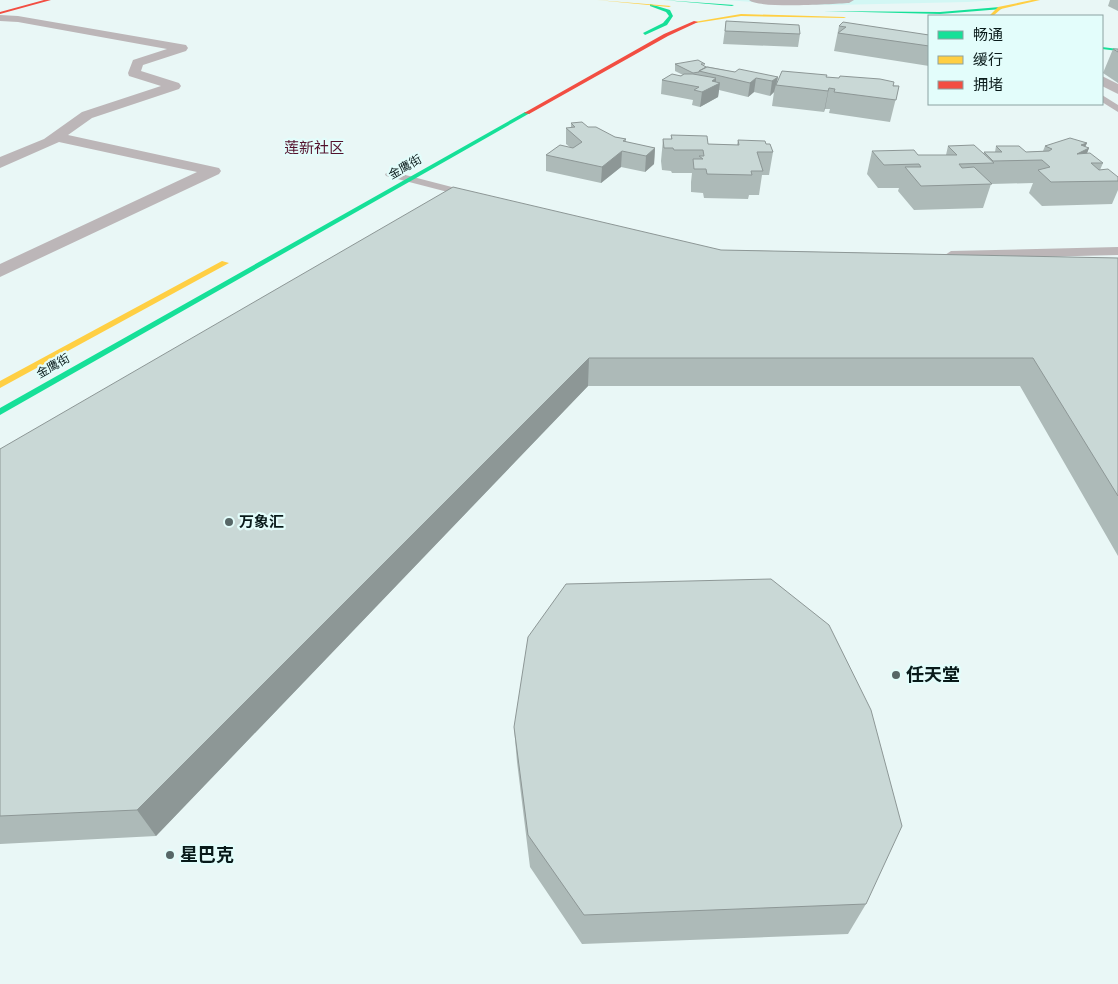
<svg xmlns="http://www.w3.org/2000/svg" width="1118" height="984" font-family="Mulish,'Noto Sans SC',sans-serif">
	<style>
		.built { fill: #d2f7f4 }
		.lines { fill: none; stroke-linecap: round; stroke-linejoin: round }
		.lane { fill: #bcb6b8; fill-rule: evenodd }
		.street { fill: #bcb6b8; fill-rule: evenodd }
		.fast { fill: #16e098; fill-rule: evenodd }
		.slow { fill: #ffcf43; fill-rule: evenodd }
		.jam { fill: #f24e42; fill-rule: evenodd }
		.wall { fill: #adbab8 }
		.shaded-wall { fill: #8d9796 }
		.building { fill: #c9d8d6; stroke: #8d9796 }
		.poi-dot { fill: #576767; stroke: #e3fdfb; stroke-width: 2 }
		.labels { text-anchor: middle; stroke-width: 4.5; stroke-linejoin: round; paint-order: stroke }
		.far-street-label { font-size: 12px; fill: #091a1a; stroke: #e3fdfb }
		.far-quarter-label { font-size: 15px; fill: #53112c; stroke: #e3fdfb }
		.poi-label { font-size: 15px; font-weight: bold; fill: #091a1a; stroke: #e3fdfb; text-anchor: start }
		.near-poi-label { font-size: 18px; font-weight: bold; fill: #091a1a; stroke: #e3fdfb; text-anchor: start }
	</style>
	<rect width="100%" height="100%" fill="#e9f7f6"/>
	<path class="built" d="M727 0H996L968 2 834 5 777 4Z"/>
	<g class="lines">
		<path class="lane" d="M1102 95 1118 105V112L1102 102Z
			M390 171 475 193 476 195 471 198 386 176 385 174Z
			M1118 247V255L951 259 945 255 951 251Z"/>
		<path class="street" d="M749 0H854L849 3C832 4 759 9 749 0Z
			M0 15 18 16 186 45 188 48 186 51 143 65 141 71 179 83 181 86 179 89 92 118 68 135 219 168 221 171 219 174 0 277V264L197 172 59 142 0 168V157L44 139 82 112 161 86 129 76 128 73 133 60 167 49 18 22 0 21Z
			M1102 76 1118 84V94L1102 86Z"/>
		<path class="fast" d="M663 0 734 5 732 6Z
			M650 4 670 10 673 16 667 25 645 35 643 33 663 23 669 16 666 12 650 6Z
			M1000 7 1002 9 940 14 823 11 940 12Z
			M1102 47 1118 49V51L1102 49Z
			M525 112 530 113 0 415V408Z"/>
		<path class="slow" d="M597 0 671 6 669 7Z
			M1032 0H1040L1001 9 993 16H989L998 7Z
			M741 14 844 17 846 18 741 16 696 23 694 22Z
			M222 261 229 263 0 388V381Z"/>
		<path class="jam" d="M44 0H51L0 14V12Z
			M694 21 698 22 668 36 529 114 524 113 664 34Z"/>
	</g>
	<path class="wall" d="M1110 0H1118V11L1108 6Z
		M726 21 800 34 798 47 723 44Z
		M839 26 929 35V66L834 51Z
		M1113 49H1118V83L1103 73Z
		M675 64 705 66 735 72 778 77 777 82 827 77 899 86 890 122 829 113 830 109H825L824 112 772 106 774 92 770 96 754 92 748 97 719 90 718 97 700 107 692 105 693 100 661 94 662 80 683 75 675 71Z
		M571 123 588 127 615 137 626 139V142L655 148 654 164 645 172 621 167 601 183 546 171V155L571 148 566 144V128H571Z
		M671 135 708 144 737 145 738 140 766 144 773 152 769 175H762L759 195H749L748 199 704 198 703 193 691 192V182L692 173H672L671 171 662 170 661 161 663 139H671Z
		M1087 143 1085 147 1089 148 1087 153 1103 163 1100 170 1118 181V190L1112 204 1042 206 1029 193 1033 183 991 184 983 208 914 210 898 191 899 188H878L867 174 872 151 918 155H946L948 146 983 154 984 152H995L996 146 1026 152 1043 151 1045 146Z
		M721 250 1118 258V556L1020 386H588L156 836 0 844V449Z
		M514 727 866 904 848 934 582 944 530 867 517 762Z"/>
	<path class="shaded-wall" d="M778 77 774 92 770 96 772 81Z
		M716 78V85L720 83 718 97 700 107 702 92 712 81Z
		M756 78 754 92 748 97 750 83Z
		M829 88 825 109 824 112 828 91Z
		M1087 143 1083 151 1089 148 1080 171 1068 177 1081 145Z
		M655 148 654 164 645 172 646 156Z
		M622 151 621 167 601 183 602 167Z
		M589 358 588 386 156 836 137 810Z"/>
	<path class="building" d="M726 21 799 25 800 34 725 31Z
		M843 22 929 35V46L838 33 846 27 839 26Z
		M1113 49H1118V52Z
		M698 60 705 64H701L706 67 699 71V72L693 73 675 64Z
		M707 67 735 72 739 69 778 77 772 81 756 78 750 83 699 71Z
		M782 71 827 75 826 77 839 78 840 76 880 79 894 82 893 86H899L896 100 834 92 835 89 829 88 828 91 776 85Z
		M672 74 681 76 684 74H693L716 78 712 81 720 83 702 92 694 90 699 87 662 80Z
		M582 122 588 127H596L615 137 626 139 623 141 655 148 646 156 622 151 602 167 546 155 560 145 573 148 582 142 566 128 575 127 571 123Z
		M671 135 707 136 708 144 739 145 738 140 765 141 766 144H770L773 152H757L763 171H751L752 175 707 174 706 169H694L693 159H703L699 156H704L703 150H674L673 148H664L663 139H672Z
		M1070 138 1087 143 1081 145 1089 148 1077 154 1090 153 1103 163H1091L1099 170 1108 169 1118 177V181L1051 182 1038 170 1050 167 1042 160 993 161 984 152H1002L996 146H1019L1026 152 1049 151 1052 149 1045 146Z
		M974 145 994 163 959 164 962 168 974 167 992 184 921 186 905 167H921L919 164 884 165 872 151 914 150 918 155H957L948 146Z
		M453 187 721 250 1118 258V496L1033 358H589L137 810 0 816V449Z
		M771 579 829 625 871 710 902 826 866 904 584 915 528 835 514 727 528 637 566 584Z"/>
	<g class="poi-dot">
		<circle cx="229" cy="522" r="5"/>
		<circle cx="896" cy="675" r="5"/>
		<circle cx="170" cy="855" r="5"/>
	</g>
	<g class="labels">
		<g class="far-street-label">
			<text transform="translate(405 167) rotate(-30)" y="4">金鹰街</text>
			<text transform="translate(53 366) rotate(-30)" y="4">金鹰街</text>
		</g>
		<g class="far-quarter-label">
			<text x="314" y="153">莲新社区</text>
		</g>
		<g class="poi-label">
			<text x="239" y="527">万象汇</text>
		</g>
		<g class="near-poi-label">
			<text x="906" y="681">任天堂</text>
			<text x="180" y="861">星巴克</text>
		</g>
	</g>
	<rect x="928" y="15" width="175" height="90" fill="#e3fdfb" stroke="#8ca2a1"/>
	<rect x="938" y="31" width="25" height="8" fill="#16e098" stroke="#8ca2a1"/>
	<text x="973" y="40" font-size="15" fill="#091a1a">畅通</text>
	<rect x="938" y="56" width="25" height="8" fill="#ffcf43" stroke="#8ca2a1"/>
	<text x="973" y="65" font-size="15" fill="#091a1a">缓行</text>
	<rect x="938" y="81" width="25" height="8" fill="#f24e42" stroke="#8ca2a1"/>
	<text x="973" y="90" font-size="15" fill="#091a1a">拥堵</text>
</svg>
